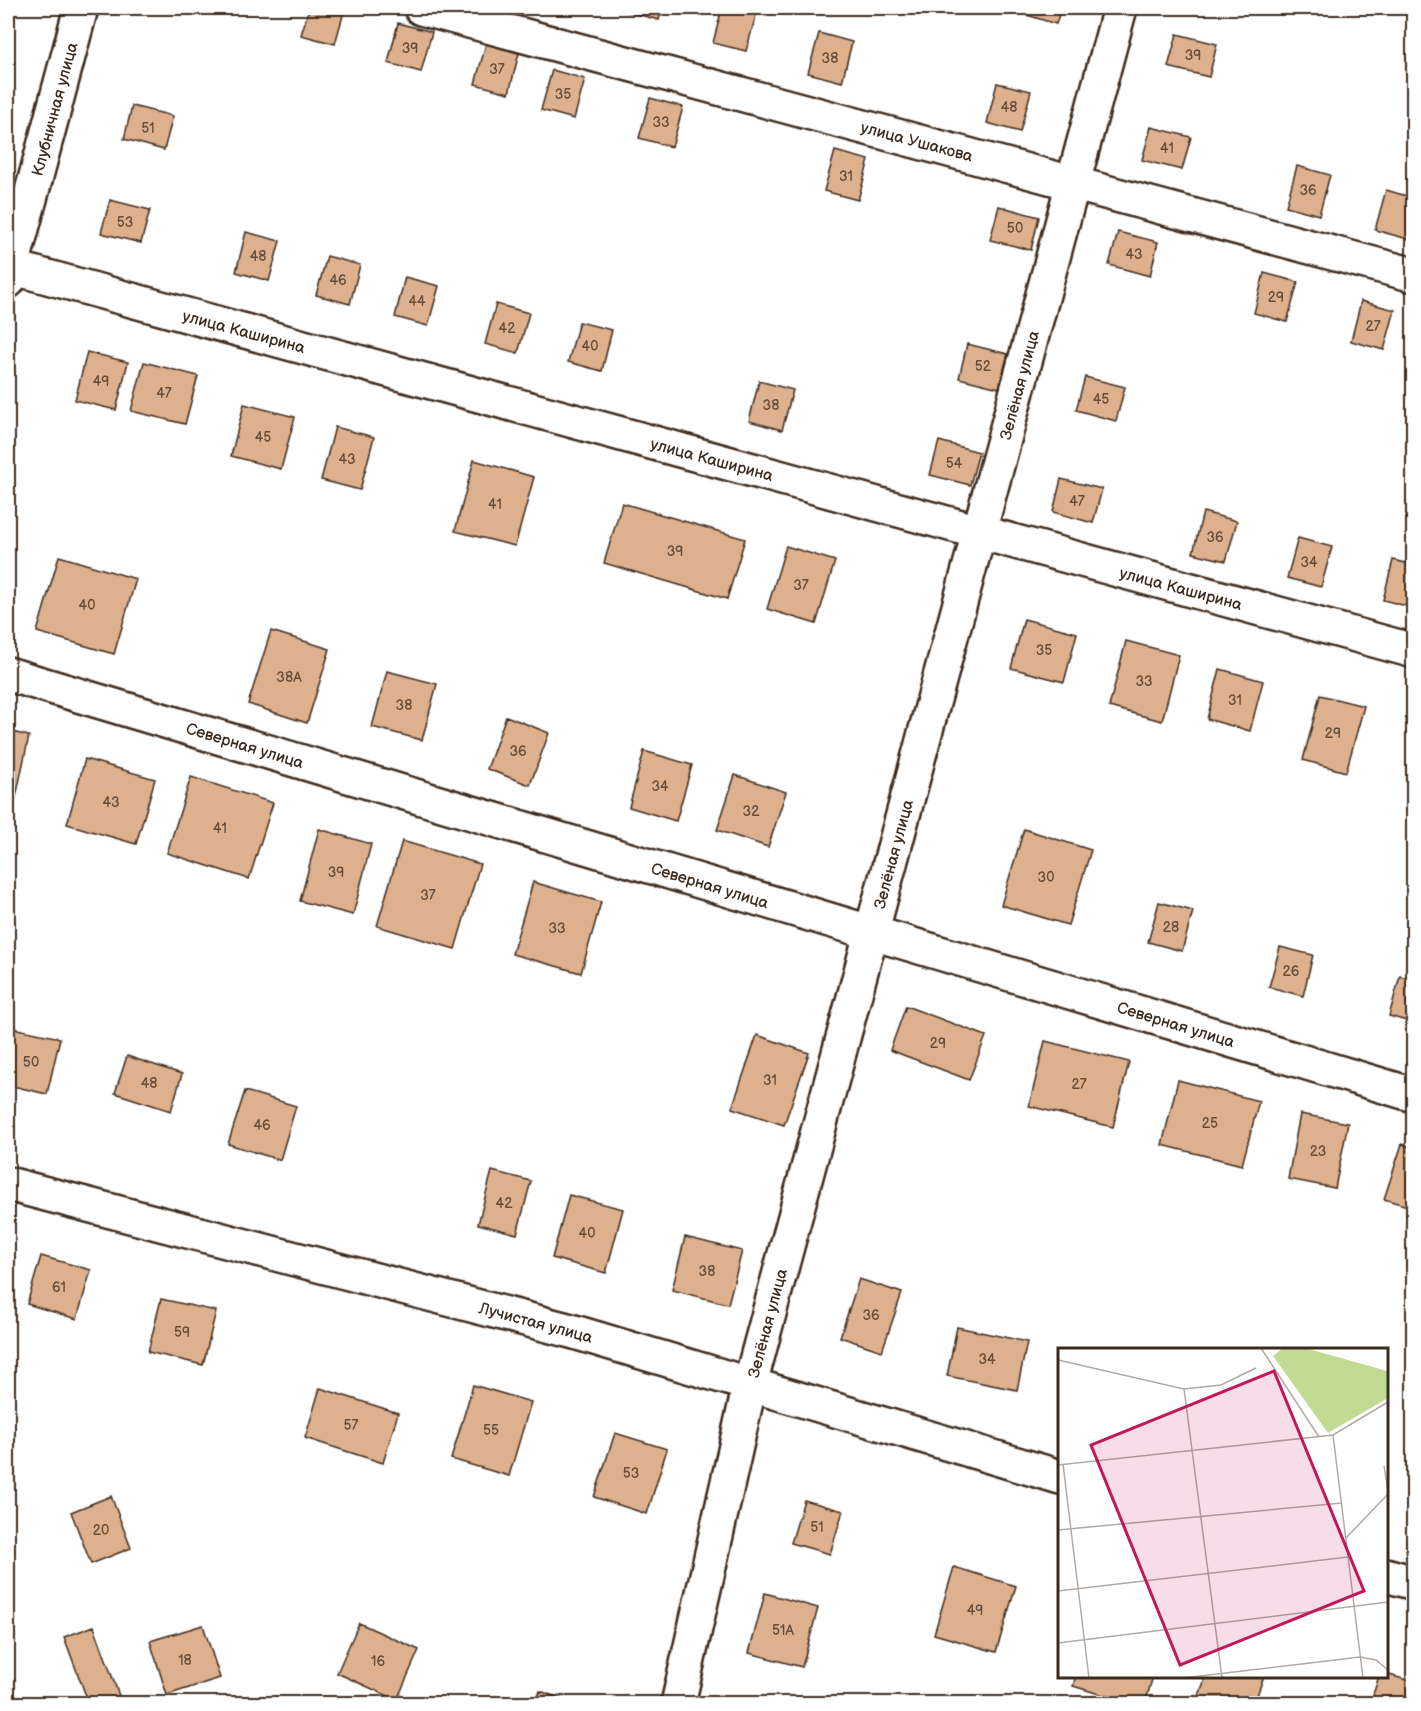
<svg xmlns="http://www.w3.org/2000/svg" width="1421" height="1711" font-family="'Balsamiq Sans',sans-serif">
	<style>
		.building { fill: #deb18e; stroke: #3b2a1e; stroke-width: 1.5 }
		.lines { fill: none; stroke-linecap: round; stroke-linejoin: round }
		.minor-casing { stroke: #3b2a1e; stroke-width: 38 }
		.minor { stroke: #fff; stroke-width: 33 }
		.labels { text-anchor: middle; stroke-width: 6; stroke-linejoin: round; paint-order: stroke }
		.number-label { font-size: 14px; fill: #644c3a }
		.street-label { font-size: 16px; fill: #3b2a1e; stroke: #fff }
		.inset-road { fill: none; stroke: #b1aaa5; stroke-width: 1.5 }
		.view { fill: #c2185b; fill-opacity: 0.15; stroke: #c2185b; stroke-width: 3 }
		.inset-edge { fill: none; stroke: #3b2a1e; stroke-width: 3 }
	</style>
	<rect width="100%" height="100%" fill="#fff"/>
	<filter id="ink" filterUnits="userSpaceOnUse"><feTurbulence type="fractalNoise" baseFrequency=".0167" numOctaves="2"/><feDisplacementMap in="SourceGraphic" scale="12" xChannelSelector="R" yChannelSelector="G"/><feConvolveMatrix kernelMatrix="1 2 1 2 8 2 1 2 1" color-interpolation-filters="sRGB"/></filter>
	<g filter="url(#ink)">
		<path class="building" d="M182 8H200L199 12Z
			M309 8H345L335 44 301 35Z
			M626 8H662L659 20 625 11Z
			M722 8H740L757 12 746 51 713 43Z
			M1018 8H1061L1056 24 1017 12Z
			M398 23 432 32 421 72 388 63Z
			M819 33 852 42 842 82 808 73Z
			M1177 34 1217 44 1209 77 1168 67Z
			M486 44 519 53 509 93 475 84Z
			M552 70 585 79 574 119 541 110Z
			M997 83 1031 91 1020 132 987 123Z
			M650 98 683 107 672 147 639 138Z
			M132 106 173 116 164 150 124 139Z
			M1151 127 1191 137 1182 170 1142 160Z
			M835 151 869 160 858 200 824 191Z
			M1297 166 1330 175 1319 215 1286 206Z
			M1386 190 1414 198V220L1408 239 1375 230Z
			M110 200 150 210 141 243 101 233Z
			M999 206 1039 217 1031 250 990 240Z
			M246 232 280 241 269 281 236 272Z
			M1118 232 1158 242 1150 276 1109 265Z
			M327 256 360 265 350 304 316 295Z
			M1264 273 1298 282 1287 322 1254 313Z
			M405 277 439 286 428 326 395 317Z
			M1361 301 1395 310 1384 350 1351 341Z
			M496 304 529 313 518 353 485 344Z
			M579 322 612 330 602 371 568 362Z
			M967 344 1008 354 999 388 959 378Z
			M87 352 128 362 116 410 75 400Z
			M144 362 198 376 185 424 131 411Z
			M1085 377 1125 387 1116 421 1076 410Z
			M759 381 793 390 782 430 749 421Z
			M244 404 295 417 281 469 231 456Z
			M335 427 374 437 360 490 321 480Z
			M939 441 979 452 970 485 930 475Z
			M474 460 534 477 515 546 455 531Z
			M1061 479 1102 489 1093 523 1053 512Z
			M622 503 745 539 727 599 604 563Z
			M1203 512 1237 521 1226 561 1193 553Z
			M1298 538 1332 547 1321 587 1287 578Z
			M786 546 835 561 816 624 767 609Z
			M59 556 136 579 114 654 37 632Z
			M1393 560 1414 565V608L1383 600Z
			M1024 619 1077 633 1064 682 1011 668Z
			M271 631 330 649 307 723 248 704Z
			M1126 641 1179 655 1162 721 1109 707Z
			M1220 669 1263 681 1250 731 1207 719Z
			M387 671 437 684 422 740 372 727Z
			M1320 695 1364 706 1346 772 1303 760Z
			M506 716 549 733 530 785 487 769Z
			M8 731 29 736 13 811 8 810Z
			M644 751 692 765 676 821 629 807Z
			M85 759 155 779 136 844 67 824Z
			M735 775 786 792 768 847 717 830Z
			M191 777 273 803 249 879 167 853Z
			M319 829 371 844 353 915 300 901Z
			M1024 829 1091 850 1068 925 1001 905Z
			M402 841 480 864 455 949 377 926Z
			M533 882 601 902 581 973 512 954Z
			M1159 902 1193 911 1182 951 1148 942Z
			M1280 947 1313 955 1303 996 1269 987Z
			M1400 976 1414 980V1023L1389 1016Z
			M906 1006 986 1036 969 1080 890 1050Z
			M8 1027 60 1038 47 1094 8 1085Z
			M757 1035 809 1053 784 1125 732 1108Z
			M1045 1041 1129 1062 1113 1127 1029 1106Z
			M127 1056 182 1074 171 1111 115 1093Z
			M1178 1080 1259 1101 1242 1165 1162 1145Z
			M245 1091 296 1106 280 1160 228 1144Z
			M1300 1114 1348 1123 1335 1188 1288 1179Z
			M1402 1144 1414 1148V1208L1384 1199Z
			M492 1171 531 1181 517 1234 478 1224Z
			M569 1195 623 1209 606 1273 552 1258Z
			M685 1237 742 1251 728 1304 672 1290Z
			M41 1256 91 1270 77 1319 27 1304Z
			M859 1279 902 1293 882 1351 840 1337Z
			M161 1299 216 1311 203 1365 148 1352Z
			M957 1327 1027 1342 1017 1390 947 1376Z
			M473 1385 531 1402 509 1476 451 1459Z
			M320 1388 398 1413 383 1463 305 1438Z
			M615 1433 667 1449 647 1514 594 1497Z
			M111 1496 131 1548 91 1564 71 1512Z
			M804 1500 843 1511 830 1554 791 1543Z
			M954 1567 1016 1586 996 1652 934 1634Z
			M765 1593 818 1608 802 1667 749 1653Z
			M359 1623 419 1650 397 1700 337 1673Z
			M203 1625 220 1678 167 1695 150 1641Z
			M94 1626 122 1704H89L64 1637Z
			M1386 1674 1414 1682V1704H1370L1379 1676H1386Z
			M1076 1676H1153L1145 1704H1132L1073 1686Z
			M1206 1676H1264L1254 1704H1196Z
			M540 1691 576 1704H536Z"/>
		<g class="lines">
			<defs>
				<path id="minor" d="M421 8 1414 275
					M11 267 1414 651
					M8 281 81 8
					M8 674 1414 1095
					M8 1184 571 1331 1060 1477
					M1386 1575 1414 1583
					M678 1704 750 1384 1120 8"/>
			</defs>
			<use href="#minor" class="minor-casing"/>
			<use href="#minor" class="minor"/>
		</g>
	</g>
	<g class="labels">
		<g class="number-label">
			<text x="410" y="53">39</text>
			<text x="1193" y="60">39</text>
			<text x="830" y="63">38</text>
			<text x="497" y="74">37</text>
			<text x="563" y="99">35</text>
			<text x="1009" y="112">48</text>
			<text x="661" y="127">33</text>
			<text x="148" y="133">51</text>
			<text x="1167" y="153">41</text>
			<text x="846" y="181">31</text>
			<text x="1308" y="195">36</text>
			<text x="125" y="227">53</text>
			<text x="1015" y="233">50</text>
			<text x="1134" y="259">43</text>
			<text x="258" y="261">48</text>
			<text x="338" y="285">46</text>
			<text x="1276" y="302">29</text>
			<text x="417" y="306">44</text>
			<text x="1373" y="331">27</text>
			<text x="507" y="333">42</text>
			<text x="590" y="351">40</text>
			<text x="983" y="371">52</text>
			<text x="101" y="386">49</text>
			<text x="164" y="398">47</text>
			<text x="1101" y="404">45</text>
			<text x="771" y="410">38</text>
			<text x="263" y="442">45</text>
			<text x="347" y="464">43</text>
			<text x="954" y="468">54</text>
			<text x="1077" y="506">47</text>
			<text x="495" y="509">41</text>
			<text x="1215" y="542">36</text>
			<text x="675" y="556">39</text>
			<text x="1309" y="567">34</text>
			<text x="801" y="590">37</text>
			<text x="87" y="610">40</text>
			<text x="1044" y="655">35</text>
			<text x="289" y="682">38А</text>
			<text x="1144" y="686">33</text>
			<text x="1235" y="705">31</text>
			<text x="404" y="710">38</text>
			<text x="1333" y="738">29</text>
			<text x="518" y="756">36</text>
			<text x="660" y="791">34</text>
			<text x="111" y="807">43</text>
			<text x="751" y="816">32</text>
			<text x="220" y="833">41</text>
			<text x="336" y="877">39</text>
			<text x="1046" y="882">30</text>
			<text x="428" y="900">37</text>
			<text x="1171" y="932">28</text>
			<text x="557" y="933">33</text>
			<text x="1291" y="976">26</text>
			<text x="938" y="1048">29</text>
			<text x="31" y="1067">50</text>
			<text x="770" y="1085">31</text>
			<text x="149" y="1088">48</text>
			<text x="1079" y="1089">27</text>
			<text x="1210" y="1128">25</text>
			<text x="262" y="1130">46</text>
			<text x="1318" y="1156">23</text>
			<text x="504" y="1208">42</text>
			<text x="587" y="1238">40</text>
			<text x="707" y="1276">38</text>
			<text x="59" y="1292">61</text>
			<text x="871" y="1320">36</text>
			<text x="182" y="1337">59</text>
			<text x="987" y="1364">34</text>
			<text x="351" y="1430">57</text>
			<text x="491" y="1435">55</text>
			<text x="631" y="1478">53</text>
			<text x="817" y="1532">51</text>
			<text x="101" y="1535">20</text>
			<text x="975" y="1615">49</text>
			<text x="783" y="1635">51А</text>
			<text x="185" y="1665">18</text>
			<text x="378" y="1666">16</text>
		</g>
		<g class="street-label">
			<text transform="translate(54 109) rotate(-75)" y="6">Клубничная улица</text>
			<text transform="translate(917 141) rotate(15)" y="6">улица Ушакова</text>
			<text transform="translate(244 331) rotate(15)" y="6">улица Каширина</text>
			<text transform="translate(1019 385) rotate(-75)" y="6">Зелёная улица</text>
			<text transform="translate(712 459) rotate(15)" y="6">улица Каширина</text>
			<text transform="translate(1181 588) rotate(15)" y="6">улица Каширина</text>
			<text transform="translate(245 745) rotate(17)" y="6">Северная улица</text>
			<text transform="translate(893 854) rotate(-75)" y="6">Зелёная улица</text>
			<text transform="translate(710 885) rotate(17)" y="6">Северная улица</text>
			<text transform="translate(1176 1024) rotate(17)" y="6">Северная улица</text>
			<text transform="translate(536 1322) rotate(15)" y="6">Лучистая улица</text>
			<text transform="translate(767 1323) rotate(-75)" y="6">Зелёная улица</text>
		</g>
	</g>
	<g transform="translate(1058 1348)">
		<rect width="330" height="330" fill="#fff"/>
		<path d="M225 0H247L329 23 330 50 270 85 215 8Z" fill="#c1db92"/>
		<path class="inset-road" d="M203 0 261 89M0 12 126 41 163 37 198 20M126 41 164 330M275 87 305 330M5 116 31 330M0 117 275 87 330 54M326 118 330 143M0 182 284 155M288 190 330 146M0 243 290 209M0 295 330 254M125 330 302 309 318 312 330 322"/>
		<path class="view" d="M216 23 306 243 122 317 33 97Z"/>
		<rect width="330" height="330" class="inset-edge"/>
	</g>
	<rect width="1421" height="1711" fill="none" stroke="#fff" stroke-width="30"/>
	<rect x="15" y="15" width="1391" height="1681" fill="none" stroke="#3b2a1e" stroke-width="2" filter="url(#ink)"/>
</svg>
